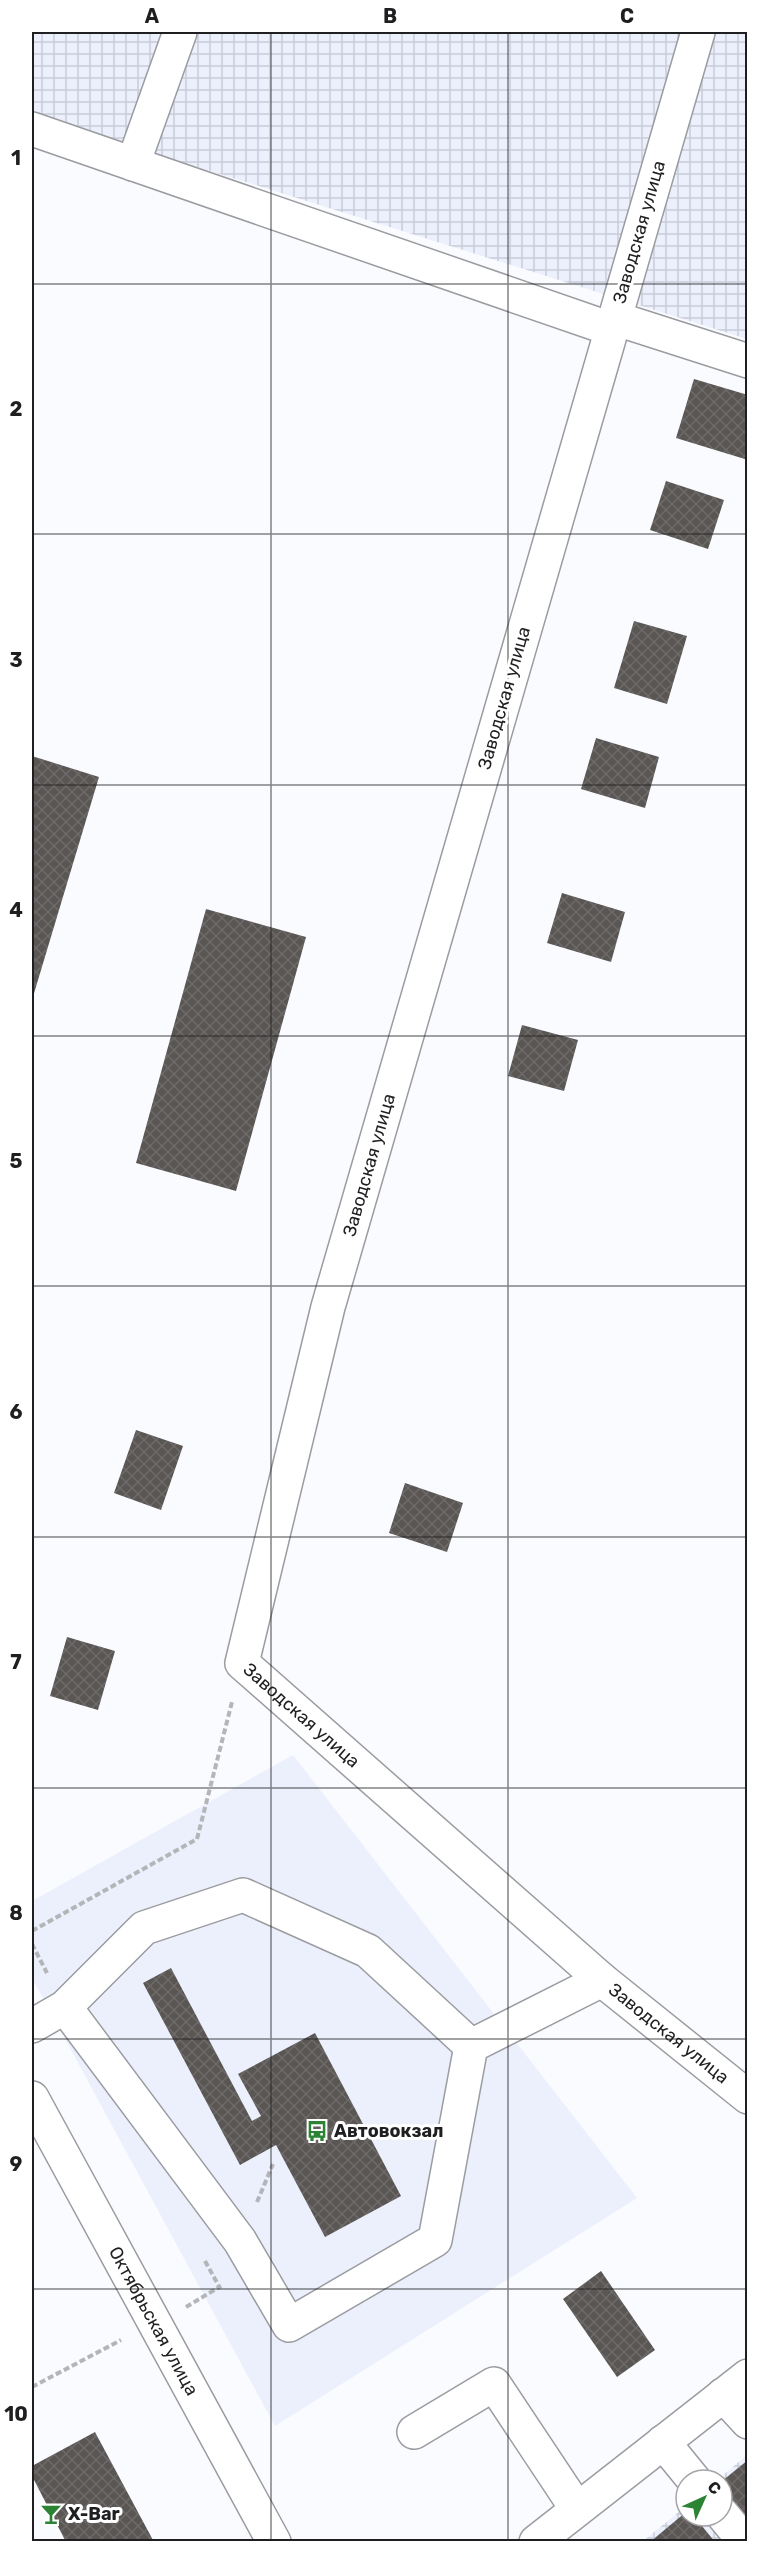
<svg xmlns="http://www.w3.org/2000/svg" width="779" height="2573" font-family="Rubik,sans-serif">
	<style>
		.built { fill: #ebf0fc }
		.industrial { fill: url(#industrial-grid) }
		.building { fill: url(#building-cross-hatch) }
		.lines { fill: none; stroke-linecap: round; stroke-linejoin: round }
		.minor-casing { stroke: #9a9ca0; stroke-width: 36 }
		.major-casing { stroke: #9a9ca0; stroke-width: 36 }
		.path { stroke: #b4b5b9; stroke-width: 4; stroke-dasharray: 6 3; stroke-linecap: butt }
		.minor { stroke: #fff; stroke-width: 33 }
		.major { stroke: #fff; stroke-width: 33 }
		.grid { fill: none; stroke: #1f1f21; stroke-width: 1.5; stroke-opacity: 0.55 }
		.labels { text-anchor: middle; stroke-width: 6; stroke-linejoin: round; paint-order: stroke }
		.street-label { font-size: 18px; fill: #1f1f21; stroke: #fff }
		.poi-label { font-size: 18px; font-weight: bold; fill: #1f1f21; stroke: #fff; text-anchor: start }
		.neatline { fill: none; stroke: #1f1f21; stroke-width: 2 }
		.grid-label { font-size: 20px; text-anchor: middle; font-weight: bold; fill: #1f1f21 }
	</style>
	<defs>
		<pattern id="industrial-grid" width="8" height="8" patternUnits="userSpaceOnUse" patternTransform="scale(1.5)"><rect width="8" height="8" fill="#ebf0fc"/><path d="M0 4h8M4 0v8" fill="none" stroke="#c9cdd8"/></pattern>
		<pattern id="building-cross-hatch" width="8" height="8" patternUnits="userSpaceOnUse" patternTransform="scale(1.5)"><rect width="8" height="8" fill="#5a5654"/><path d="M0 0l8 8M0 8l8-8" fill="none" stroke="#6e6a69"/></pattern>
	</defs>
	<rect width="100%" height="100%" fill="#f9fbff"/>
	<path class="built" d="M293 1755 637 2198 275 2426 32 1978V1901Z"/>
	<path class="industrial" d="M32 32H747V339L32 115Z
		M747 2455V2541L642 2542 686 2506V2516H722V2480H717Z"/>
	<path class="building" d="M694 379 748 395V460L676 438Z
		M666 481 724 500 708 549 650 530Z
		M634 621 687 636 667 704 614 688Z
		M596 738 659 757 645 808 581 789Z
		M32 756 99 777 32 1000Z
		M562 893 625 912 611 962 547 943Z
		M206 909 306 937 236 1191 136 1163Z
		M522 1025 578 1040 564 1091 508 1076Z
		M136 1430 183 1446 161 1510 114 1493Z
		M405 1483 463 1503 447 1552 389 1533Z
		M67 1637 115 1651 98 1710 50 1696Z
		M171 1968 252 2121 261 2116 238 2074 315 2033 401 2196 325 2237 276 2145 240 2165 143 1983Z
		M601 2271 655 2350 617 2377 563 2299Z
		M95 2432 154 2542H66L32 2476V2466Z
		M748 2460V2523L722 2494V2481Z
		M686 2512V2516H694L715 2542H650Z"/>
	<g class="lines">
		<defs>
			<g id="minor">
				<path id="s1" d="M698 32 328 1307 242 1663 602 1980 748 2097"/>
				<path d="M32 129 611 329"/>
				<path d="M133 164 180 32"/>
				<path d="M614 318 748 361"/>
				<path d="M65 2007 240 2241 289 2325 435 2240 471 2046"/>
				<path d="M32 2026 65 2007 144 1928 243 1895 368 1951 471 2046"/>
				<path d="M471 2046 602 1980"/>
				<path d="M723 2395 748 2422"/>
				<path d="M414 2432 494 2384 577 2509"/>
				<path d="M663 2442 694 2480"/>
				<path d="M722 2514 745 2542"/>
				<path d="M536 2542 748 2376"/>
			</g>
			<g id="major">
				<path id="s2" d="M32 2098 274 2542"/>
			</g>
		</defs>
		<use href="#minor" class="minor-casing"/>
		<use href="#major" class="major-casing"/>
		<path class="path" d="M32 1931 197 1839 232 1702
			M32 1944 47 1973
			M257 2202 273 2164
			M205 2261 220 2288
			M186 2307 221 2286
			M32 2387 121 2340"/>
		<use href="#minor" class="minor"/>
		<use href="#major" class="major"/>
	</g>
	<path class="grid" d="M271 32V2542M508 32V2542M32 284H748M32 534H748M32 785H748M32 1036H748M32 1286H748M32 1537H748M32 1788H748M32 2039H748M32 2289H748"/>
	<defs>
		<symbol id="bus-bare" viewBox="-9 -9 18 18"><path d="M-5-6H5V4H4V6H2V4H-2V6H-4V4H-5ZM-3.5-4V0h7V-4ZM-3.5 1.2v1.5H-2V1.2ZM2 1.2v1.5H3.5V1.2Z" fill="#2a8434" stroke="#fff" stroke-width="2.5" paint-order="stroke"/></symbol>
		<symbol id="bar-bare" viewBox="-9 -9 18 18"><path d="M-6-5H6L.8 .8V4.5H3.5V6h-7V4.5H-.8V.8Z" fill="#2a8434" stroke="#fff" stroke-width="2.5" paint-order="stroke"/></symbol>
	</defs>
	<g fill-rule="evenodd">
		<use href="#bus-bare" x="302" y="2116" width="30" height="30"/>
		<use href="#bar-bare" x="36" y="2499" width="30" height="30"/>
	</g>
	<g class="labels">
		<g class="street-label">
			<text transform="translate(639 232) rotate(-74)" y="6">Заводская улица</text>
			<text transform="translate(504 698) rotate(-74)" y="6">Заводская улица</text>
			<text transform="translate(369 1165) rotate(-74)" y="6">Заводская улица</text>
			<text dy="6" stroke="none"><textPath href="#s1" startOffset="1773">Заводская улица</textPath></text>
			<text dy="6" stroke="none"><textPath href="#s1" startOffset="2259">Заводская улица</textPath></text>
			<text dy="6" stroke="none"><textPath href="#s2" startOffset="254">Октябрьская улица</textPath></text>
		</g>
		<g class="poi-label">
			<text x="334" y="2137">Автовокзал</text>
			<text x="68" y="2520">X-Bar</text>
		</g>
	</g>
	<rect width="779" height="2573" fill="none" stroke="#ffffff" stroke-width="66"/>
	<g transform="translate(704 2498) rotate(45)"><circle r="28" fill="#ffffff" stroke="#a5a5a6" stroke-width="1.5"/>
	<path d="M0-4.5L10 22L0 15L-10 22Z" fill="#2a8434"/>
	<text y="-9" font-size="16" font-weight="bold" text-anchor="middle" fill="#1f1f21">С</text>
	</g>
	<rect x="33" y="33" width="713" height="2507" class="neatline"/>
	<g class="grid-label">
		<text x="152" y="23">A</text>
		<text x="390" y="23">B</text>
		<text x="627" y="23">C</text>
		<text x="16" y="165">1</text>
		<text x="16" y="416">2</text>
		<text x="16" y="667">3</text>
		<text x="16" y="917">4</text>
		<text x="16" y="1168">5</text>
		<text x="16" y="1419">6</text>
		<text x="16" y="1669">7</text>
		<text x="16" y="1920">8</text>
		<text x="16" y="2171">9</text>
		<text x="16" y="2421">10</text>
	</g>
</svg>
